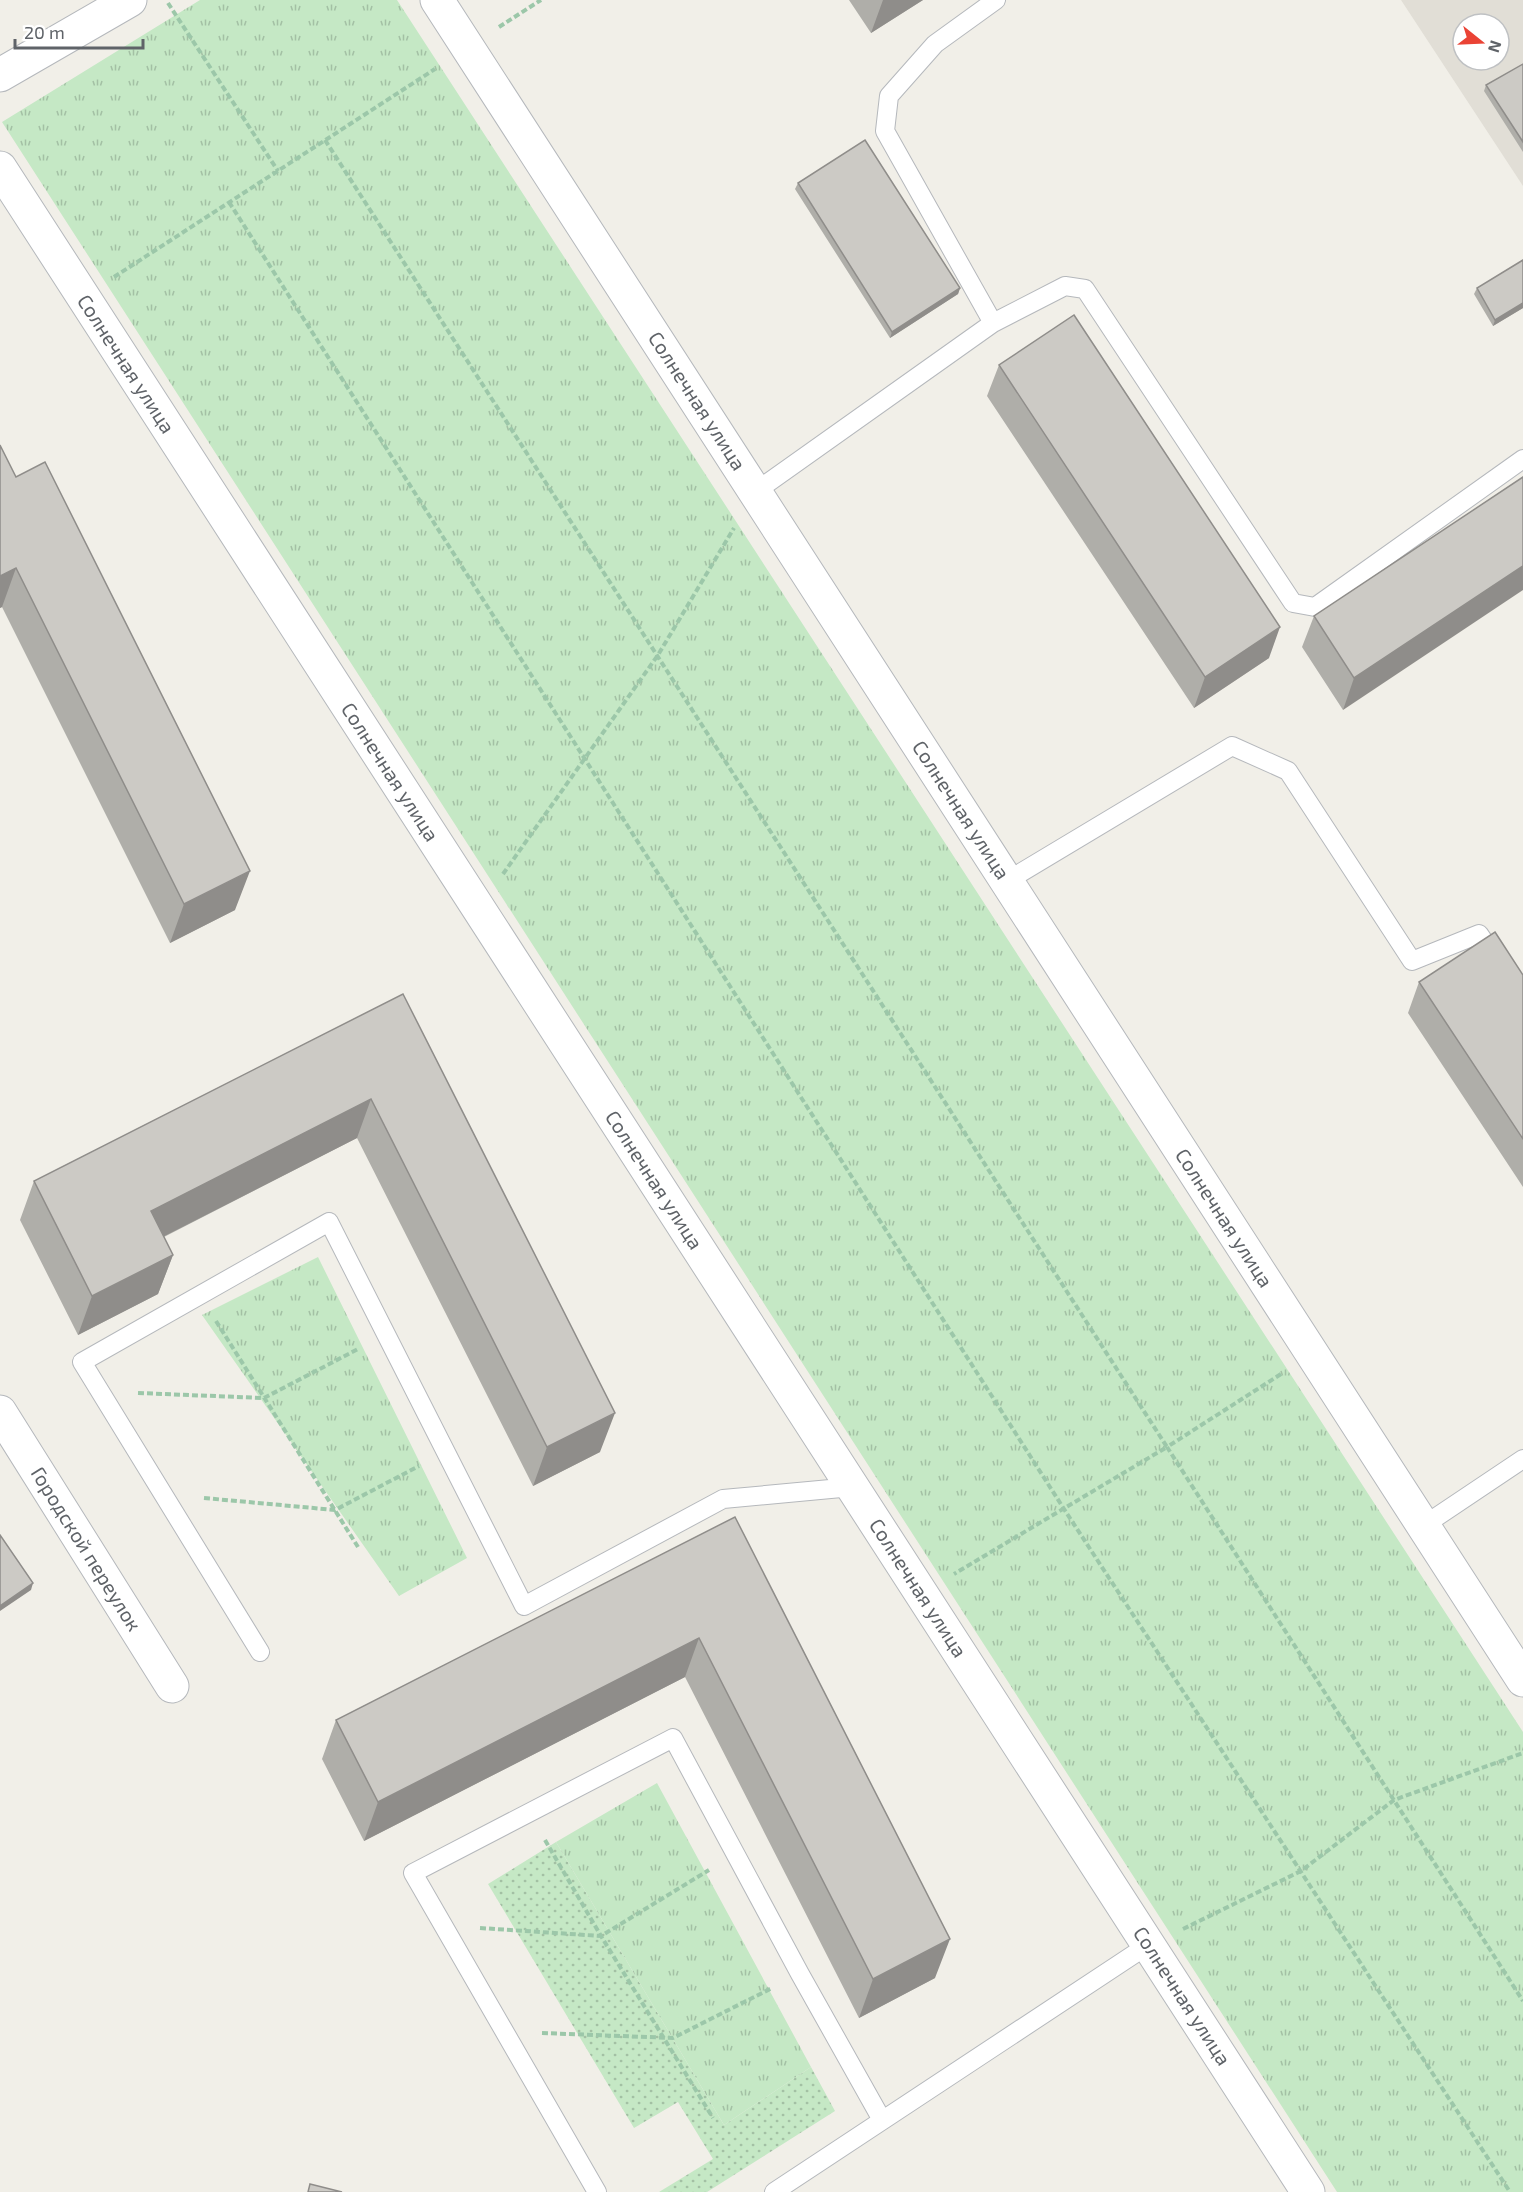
<svg xmlns="http://www.w3.org/2000/svg" width="1523" height="2192" font-family="'Exo 2',sans-serif">
	<style>
		.education { fill: #e1ded6; fill-rule: evenodd }
		.grass { fill: url(#grass-dots) }
		.park { fill: url(#park-tufts) }
		.lines { fill: none; stroke-linecap: round; stroke-linejoin: round }
		.service-casing { stroke: #b5b8bc; stroke-width: 20 }
		.minor-casing { stroke: #b5b8bc; stroke-width: 35 }
		.tertiary-casing { stroke: #b5b8bc; stroke-width: 35 }
		.path { stroke: #9cc7a9; stroke-width: 4; stroke-dasharray: 6 3; stroke-linecap: butt }
		.service { stroke: #fff; stroke-width: 18 }
		.minor { stroke: #fff; stroke-width: 33 }
		.tertiary { stroke: #fff; stroke-width: 33 }
		.wall { fill: #afaea9 }
		.shaded-wall { fill: #8f8d8a }
		.building { fill: #cccac5; stroke: #8f8d8a; stroke-width: 1.5 }
		.labels { text-anchor: middle; stroke-width: 6; stroke-linejoin: round; paint-order: stroke }
		.street-label { font-size: 20px; fill: #5f6368; stroke: #fff }
	</style>
	<defs>
		<pattern id="grass-dots" width="8" height="8" patternUnits="userSpaceOnUse" patternTransform="scale(1.5)"><rect width="8" height="8" fill="#c5e8c5"/><path d="M2 2h.1M6 6h.1" fill="none" stroke="#a3c0a4" stroke-width="1.8" stroke-linecap="round"/></pattern>
		<pattern id="park-tufts" width="24" height="20" patternUnits="userSpaceOnUse" patternTransform="scale(1.5)"><rect width="24" height="20" fill="#c5e8c5"/><path d="M3 7l-1-3M5 7V3M7 7l1-3M15 17l-1-3M17 17v-4M19 17l1-3" fill="none" stroke="#a3c0a4"/></pattern>
	</defs>
	<rect width="100%" height="100%" fill="#f1efe8"/>
	<path class="education" d="M1401 0H1523V186ZM1463 24H1499V60H1463Z"/>
	<path class="grass" d="M556 1842 724 2125 811 2067 835 2111 707 2192H659L713 2159 678 2102 634 2128 488 1884Z"/>
	<path class="park" d="M200 0H397L1523 1732V2192H1337L2 122Z
		M318 1257 467 1558 399 1596 202 1315Z
		M657 1783 811 2067 724 2125 556 1842Z"/>
	<g class="lines">
		<defs>
			<path id="service" d="M993 323 885 131 889 96 935 44 996 0
				M755 492 993 323 1065 286 1085 289 1293 603 1315 607 1523 459
				M1007 881 1232 746 1288 771 1412 961 1479 934 1523 998
				M1423 1526 1523 1459
				M260 1652 82 1362 329 1222 524 1606 723 1499 852 1487
				M597 2192 413 1873 673 1738 800 1974 882 2120
				M774 2192 1148 1945"/>
			<path id="minor" d="M0 75 130 0
				M0 168 1308 2192
				M0 1412 172 1686"/>
			<path id="tertiary" d="M437 0 1523 1680"/>
		</defs>
		<use href="#service" class="service-casing"/>
		<use href="#minor" class="minor-casing"/>
		<use href="#tertiary" class="tertiary-casing"/>
		<path class="path" d="M168 3 278 171
			M499 27 541 0
			M325 140 1167 1447 954 1574
			M229 202 1064 1509 1510 2192
			M114 277 435 69
			M503 874 658 655 734 528
			M216 1321 358 1547
			M1281 1374 1167 1447 1523 2001
			M138 1393 264 1398 358 1349
			M204 1498 335 1510 419 1466
			M545 1840 601 1936 713 2118
			M480 1928 601 1936 709 1870
			M1183 1929 1301 1871 1394 1800 1523 1753
			M542 2033 673 2038 772 1988"/>
		<use href="#service" class="service"/>
		<use href="#minor" class="minor"/>
		<use href="#tertiary" class="tertiary"/>
	</g>
	<path class="wall" d="M849 0H923L871 33Z
		M1523 64V152L1484 91 1486 85Z
		M798 183 960 288 958 294 890 338 795 189Z
		M1523 260V308L1493 326 1474 294 1477 288Z
		M999 365 1269 658 1194 708 987 396Z
		M0 445 235 910 170 943 2 607 0 608Z
		M1523 477 1343 710 1302 647 1314 616Z
		M1523 975V1187L1408 1013 1419 982Z
		M403 994 600 1452 533 1486 357 1138 164 1237 173 1255 158 1294 78 1335 20 1220 34 1181Z
		M735 1517 935 1978 859 2018 685 1677 364 1841 322 1759 336 1720Z"/>
	<path class="shaded-wall" d="M883 0H923L871 33Z
		M960 288 958 294 890 338 892 332Z
		M1523 303V308L1493 326 1495 320Z
		M1523 566V590L1343 710 1354 678Z
		M16 568 2 607 0 608V576Z
		M1280 627 1269 658 1194 708 1205 677Z
		M250 871 235 910 170 943 184 904Z
		M371 1099 357 1138 137 1250 151 1211Z
		M173 1255 158 1294 78 1335 92 1296Z
		M615 1413 600 1452 533 1486 547 1447Z
		M33 1583 31 1590 0 1611V1606Z
		M699 1638 685 1677 364 1841 378 1802Z
		M950 1939 935 1978 859 2018 873 1979Z"/>
	<path class="building" d="M1523 64V142L1486 85Z
		M865 140 960 288 892 332 798 183Z
		M1523 260V303L1495 320 1477 288Z
		M1074 315 1280 627 1205 677 999 365Z
		M0 445 16 477 45 462 250 871 184 904 16 568 0 576Z
		M1523 477V566L1354 678 1314 616Z
		M1495 932 1523 975V1139L1419 982Z
		M403 994 615 1413 547 1447 371 1099 151 1211 173 1255 92 1296 34 1181Z
		M735 1517 950 1939 873 1979 699 1638 378 1802 336 1720Z
		M0 1535 33 1583 0 1606Z
		M310 2184 342 2192H308Z"/>
	<g class="labels">
		<g class="street-label">
			<text transform="translate(126 364) rotate(57)" y="7">Солнечная улица</text>
			<text transform="translate(697 401) rotate(57)" y="7">Солнечная улица</text>
			<text transform="translate(390 772) rotate(57)" y="7">Солнечная улица</text>
			<text transform="translate(961 810) rotate(57)" y="7">Солнечная улица</text>
			<text transform="translate(654 1180) rotate(57)" y="7">Солнечная улица</text>
			<text transform="translate(1224 1218) rotate(57)" y="7">Солнечная улица</text>
			<text transform="translate(86 1549) rotate(58)" y="7">Городской переулок</text>
			<text transform="translate(918 1588) rotate(57)" y="7">Солнечная улица</text>
			<text transform="translate(1182 1996) rotate(57)" y="7">Солнечная улица</text>
		</g>
	</g>
	<g transform="translate(1481 42) rotate(108)"><circle r="28" fill="#ffffff" stroke="#bfc1c3" stroke-width="1.5"/>
	<path d="M0-4.5L10 22L0 15L-10 22Z" fill="#ea4335"/>
	<text y="-9" font-size="16" font-weight="bold" text-anchor="middle" fill="#5f6368">N</text>
	</g>
	<path d="M15 39v9h128v-9" fill="none" stroke="#5f6368" stroke-width="3"/>
	<text x="24" y="39" font-size="18" fill="#5f6368" stroke="#ffffff" stroke-width="4.5" paint-order="stroke">20 m</text>
</svg>
